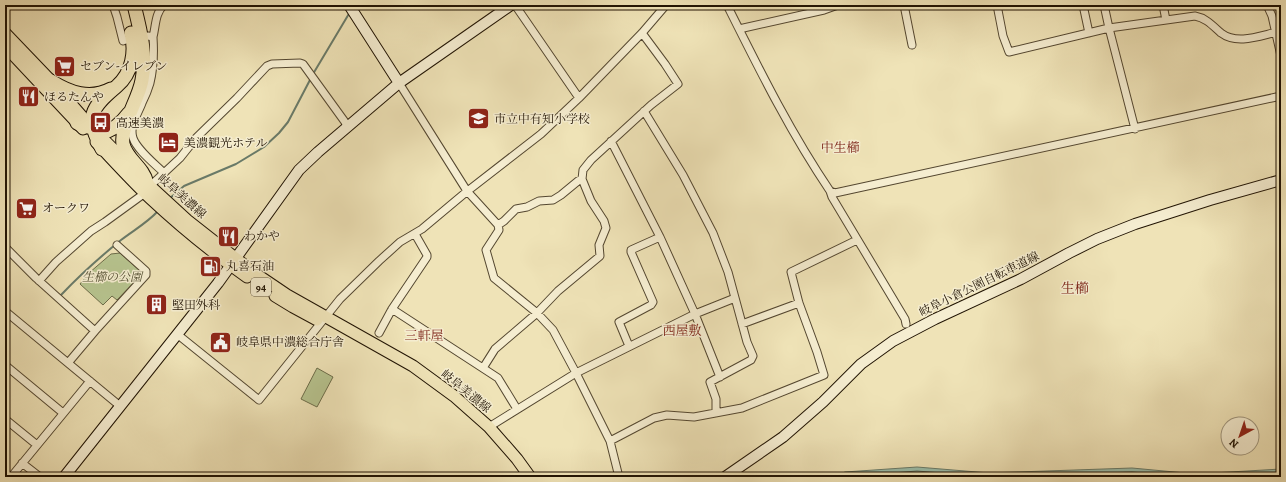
<svg xmlns="http://www.w3.org/2000/svg" width="1286" height="482" font-family="Alegreya,'Noto Serif JP',serif">
	<style>
		.green { fill: #b7c48f; stroke: #6c6c49 }
		.water { fill: #9abeab; stroke: #697a68 }
		.lines { fill: none; stroke-linecap: round; stroke-linejoin: round }
		.shore { stroke: #5d6857; stroke-width: 1 }
		.stream { stroke: #697a68; stroke-width: 2 }
		.street-casing { stroke: #544730; stroke-width: 9 }
		.secondary-casing { stroke: #201303; stroke-width: 12 }
		.primary-casing { stroke: #201303; stroke-width: 13 }
		.highway-casing { stroke: #201303; stroke-width: 15 }
		.street { stroke: #f5edd0; stroke-width: 7 }
		.secondary { stroke: #f5edd0; stroke-width: 10 }
		.primary { stroke: #efe3b7; stroke-width: 11 }
		.highway { stroke: #efe3b7; stroke-width: 13 }
		.labels { text-anchor: middle; stroke-width: 3; stroke-linejoin: round; paint-order: stroke }
		.shield { fill: #f5edd0; stroke: #605440; stroke-width: 1 }
		.shield-label { font-size: 11px; font-weight: bold; fill: #201303 }
		.poi-label { font-size: 12px; fill: #201303; stroke: #f5edd0; text-anchor: start }
		.street-label { font-size: 12px; fill: #201303; stroke: #f5edd0 }
		.park-label { font-size: 12px; font-style: italic; fill: #555134; stroke: #f5edd0 }
		.neighbourhood-label { font-size: 13px; fill: #7a1f14; stroke: #f5edd0 }
		.quarter-label { font-size: 14px; fill: #7a1f14; stroke: #f5edd0 }
	</style>
	<rect width="100%" height="100%" fill="#efe3b7"/>
	<filter id="stains"><feTurbulence type="fractalNoise" baseFrequency=".005" numOctaves="4"/><feColorMatrix values="0 0 0 0 .2 0 0 0 0 .09 0 0 0 0 .02 0 0 0 .5 -.17"/></filter>
	<radialGradient id="worn" r=".72"><stop offset=".6" stop-color="#630" stop-opacity="0"/><stop offset="1" stop-color="#630" stop-opacity=".3"/></radialGradient>
	<path class="green" d="M120 253 139 270 140 276 117 300 112 296 103 305 80 284 89 273 111 254Z
		M317 368 333 377 317 407 301 399Z"/>
	<path class="water" d="M917 467 989 473 1132 468 1196 474 1281 469V477H832L845 472Z"/>
	<g class="lines">
		<path class="shore" d="M844 477 917 471 989 477 1132 472 1190 477
			M1205 477 1281 473"/>
		<path class="stream" d="M313 74 350 12
			M169 199 184 186 236 164 264 147 279 133 288 122 311 78
			M61 295C80 275 100 257 121 240 134 230 147 223 158 211"/>
		<defs>
			<path id="street" d="M113 5 117 17 123 41 126 40
				M515 5 579 98
				M727 5C759 69 790 132 830 191L832 197 905 319 906 324
				M904 5 912 45
				M997 5 1003 36 1009 52 1109 28 1195 16C1206 18 1213 26 1221 33 1237 45 1259 36 1277 32
				M1083 5 1089 33
				M1104 5 1109 28 1135 129
				M1163 5 1166 20
				M1267 5 1272 16 1281 56
				M5 8 8 5
				M739 29 824 10 838 5
				M148 36 153 37C154 53 154 67 150 83 148 90 145 97 142 103 138 114 129 126 133 138 137 150 155 164 164 173
				M153 37C156 25 155 13 164 5
				M399 83 467 191 498 225 499 230 486 250 494 278 537 313 553 330 576 373 610 441 619 477
				M644 111 683 175 713 233 728 272 747 342 753 356 751 360 710 382 716 399V413
				M611 141 660 237 695 314 720 377
				M150 186 180 158 196 138 237 98 267 66 272 64 300 63 303 64 345 122 347 127
				M830 191 835 193 1281 96
				M498 225 504 221 516 209 527 207 539 201 553 200 561 195 578 181 582 179
				M5 247 36 278 95 331
				M39 281 56 262 91 231 105 222 145 193
				M392 309 498 378 517 409
				M5 311 120 406
				M742 324 799 303
				M379 333 392 309 427 257V255L415 234
				M177 334 259 400 340 299 379 261 400 242 422 229 465 193 541 134 579 98 642 33 666 5
				M629 346 619 322 651 305 653 302 631 252V250L660 237
				M68 363 95 331 146 275V271L117 245
				M5 365 63 413
				M483 368 495 349 537 313 558 291 600 256 599 245 606 228 604 221 591 201 582 179 583 170 591 160 651 105 678 84 665 64 642 33
				M5 419 37 445
				M489 427 576 373 695 314 735 298
				M610 441 654 418 667 415 694 417 742 408 824 375 817 352 799 303 791 272 857 240
				M22 463 40 477
				M11 477 90 381"/>
			<path id="secondary" d="M349 5 399 83
				M64 477 218 283 299 170 318 152 399 83 511 5
				M725 477 783 437 823 402 861 364 893 341 935 319 1021 279 1069 253 1097 239 1135 224 1210 200 1281 180"/>
			<path id="primary" d="M5 33 51 81 93 129 150 186 187 220 253 272 287 295 413 366 454 396 489 427 517 459 530 477
				M5 46 83 129
				M96 142C114 161 131 180 150 198 180 226 213 253 247 277
				M275 296 293 307 317 320"/>
			<path id="highway" d="M134 5C140 29 147 55 142 80 139 99 120 126 123 144 126 156 136 163 142 172 144 175 146 179 147 183
				M51 81C70 93 90 100 111 89
				M77 123C82 126 87 127 92 128 95 129 97 132 101 132 111 133 123 121 129 113
				M102 149C97 139 90 126 93 114 96 103 108 94 117 86 132 73 136 52 131 33"/>
		</defs>
		<use href="#street" class="street-casing"/>
		<use href="#secondary" class="secondary-casing"/>
		<use href="#primary" class="primary-casing"/>
		<use href="#highway" class="highway-casing"/>
		<use href="#street" class="street"/>
		<use href="#secondary" class="secondary"/>
		<use href="#primary" class="primary"/>
		<use href="#highway" class="highway"/>
	</g>
	<defs>
		<symbol id="supermarket-square" viewBox="-11 -11 22 22"><rect x="-9" y="-9" width="18" height="18" rx="4" fill="#8f2418" stroke="#f5edd0"/><path d="M-6-5.5h2.5l.6 2H6L4.5 2H-2.5L-4.4-4H-6ZM-1.5 3.2a1.3 1.3 0 1 0 .1 0ZM3 3.2a1.3 1.3 0 1 0 .1 0Z" fill="#fff"/></symbol>
		<symbol id="restaurant-square" viewBox="-11 -11 22 22"><rect x="-9" y="-9" width="18" height="18" rx="4" fill="#8f2418" stroke="#f5edd0"/><path d="M-5-6h1v4h1v-4h1v4h1v-4h1v5L-1.5 .5V6h-2V.5L-5-1ZM5-6V6H3V1.5H1.5Q1.5-4 5-6Z" fill="#fff"/></symbol>
		<symbol id="school-square" viewBox="-11 -11 22 22"><rect x="-9" y="-9" width="18" height="18" rx="4" fill="#8f2418" stroke="#f5edd0"/><path d="M0-5L7-2L0 1L-7-2ZM-4 1L0 2.5L4 1V4Q0 6-4 4Z" fill="#fff"/></symbol>
		<symbol id="bus-square" viewBox="-11 -11 22 22"><rect x="-9" y="-9" width="18" height="18" rx="4" fill="#8f2418" stroke="#f5edd0"/><path d="M-5-6H5V4H4V6H2V4H-2V6H-4V4H-5ZM-3.5-4V0h7V-4ZM-3.5 1.2v1.5H-2V1.2ZM2 1.2v1.5H3.5V1.2Z" fill="#fff"/></symbol>
		<symbol id="hotel-square" viewBox="-11 -11 22 22"><rect x="-9" y="-9" width="18" height="18" rx="4" fill="#8f2418" stroke="#f5edd0"/><path d="M-6-4.5h1.5V1H6V5H4.5V3h-9V5H-6ZM-4 0a1.8 1.8 0 1 1 3.6 0ZM.5 0V-2.5h3Q6-2.5 6 0Z" fill="#fff"/></symbol>
		<symbol id="fuel-square" viewBox="-11 -11 22 22"><rect x="-9" y="-9" width="18" height="18" rx="4" fill="#8f2418" stroke="#f5edd0"/><path d="M-5.5-6h7V0h2V4h1.3V-2.5L3-4.5l.8-.8L6-3V5H2.5V1h-1V6h-7ZM-4.2-4.7v3.2H.2V-4.7Z" fill="#fff"/></symbol>
		<symbol id="building-square" viewBox="-11 -11 22 22"><rect x="-9" y="-9" width="18" height="18" rx="4" fill="#8f2418" stroke="#f5edd0"/><path d="M-4-6H4V6H1V3H-1V6H-4ZM-2.5-4.3h1.7v1.8h-1.7ZM.8-4.3h1.7v1.8H.8ZM-2.5-1h1.7V.8h-1.7ZM.8-1h1.7V.8H.8Z" fill="#fff"/></symbol>
		<symbol id="civic-square" viewBox="-11 -11 22 22"><rect x="-9" y="-9" width="18" height="18" rx="4" fill="#8f2418" stroke="#f5edd0"/><path d="M-.6-6.5H3V-4.5H.6V-3L4-1V1h2V6H-6V1h2V-1L-.6-3ZM-1.2 2.5V6h2.4V2.5Z" fill="#fff"/></symbol>
	</defs>
	<g fill-rule="evenodd">
		<use href="#supermarket-square" x="52" y="54" width="25" height="25"/>
		<use href="#restaurant-square" x="16" y="84" width="25" height="25"/>
		<use href="#school-square" x="466" y="106" width="25" height="25"/>
		<use href="#bus-square" x="88" y="110" width="25" height="25"/>
		<use href="#hotel-square" x="156" y="130" width="25" height="25"/>
		<use href="#supermarket-square" x="14" y="196" width="25" height="25"/>
		<use href="#restaurant-square" x="216" y="224" width="25" height="25"/>
		<use href="#fuel-square" x="198" y="254" width="25" height="25"/>
		<use href="#building-square" x="144" y="292" width="25" height="25"/>
		<use href="#civic-square" x="208" y="330" width="25" height="25"/>
	</g>
	<g class="labels">
		<rect class="shield" x="251" y="278" width="20" height="18" rx="3"/>
		<g class="shield-label">
			<text x="261" y="291">94</text>
		</g>
		<g class="poi-label">
			<text x="80" y="70">セブン-イレブン</text>
			<text x="44" y="101">ほるたんや</text>
			<text x="494" y="123">市立中有知小学校</text>
			<text x="116" y="127">高速美濃</text>
			<text x="184" y="147">美濃観光ホテル</text>
			<text x="42" y="212">オークワ</text>
			<text x="244" y="240">わかや</text>
			<text x="226" y="270">丸喜石油</text>
			<text x="172" y="309">堅田外科</text>
			<text x="236" y="346">岐阜県中濃総合庁舎</text>
		</g>
		<g class="street-label">
			<text transform="translate(182 196) rotate(42)" y="4">岐阜美濃線</text>
			<text transform="translate(979 284) rotate(-26)" y="4">岐阜小倉公園自転車道線</text>
			<text transform="translate(466 391) rotate(39)" y="4">岐阜美濃線</text>
		</g>
		<g class="park-label">
			<text x="112" y="281">生櫛の公園</text>
		</g>
		<g class="neighbourhood-label">
			<text x="840" y="152">中生櫛</text>
			<text x="682" y="335">西屋敷</text>
			<text x="424" y="340">三軒屋</text>
		</g>
		<g class="quarter-label">
			<text x="1075" y="293">生櫛</text>
		</g>
	</g>
	<rect width="1286" height="482" fill="none" stroke="#efe3b7" stroke-width="20"/>
	<rect x="6" y="6" width="1274" height="470" fill="none" stroke="#201303" stroke-width="2"/>
	<rect x="10" y="10" width="1266" height="462" fill="none" stroke="#201303"/>
	<g transform="translate(1240 436) rotate(220)"><circle r="19" fill="#f5edd0" stroke="#a0967e"/>
	<path d="M0-3L7 15L0 10L-7 15Z" fill="#8f2418"/>
	<text y="-6" font-size="11" font-weight="bold" text-anchor="middle" fill="#201303">N</text>
	</g>
	<rect width="100%" height="100%" filter="url(#stains)"/>
	<rect width="100%" height="100%" fill="url(#worn)"/>
</svg>
